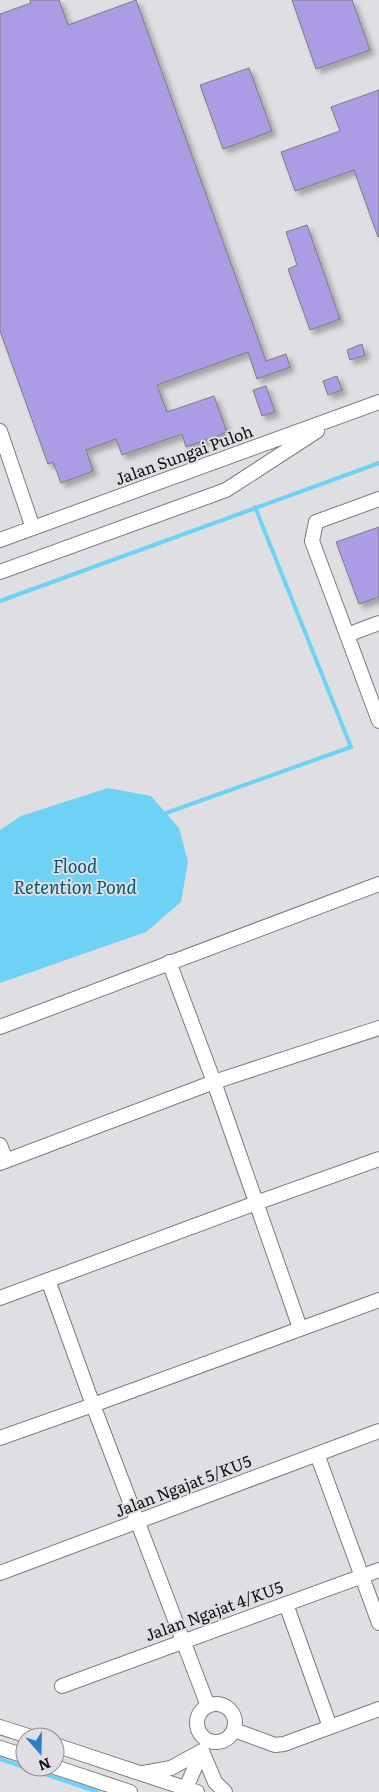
<svg xmlns="http://www.w3.org/2000/svg" width="379" height="1792" font-family="Literata,serif">
	<style>
		.water { fill: #6ed1f6 }
		.lines { fill: none; stroke-linecap: round; stroke-linejoin: round }
		.stream { stroke: #6ed1f6; stroke-width: 4 }
		.building { fill: #ac9ce6; stroke: #7b7b7e; filter: url(#shadow) }
		.minor-casing { stroke: #7b7b7e; stroke-width: 16 }
		.minor { stroke: #fff; stroke-width: 14 }
		.labels { text-anchor: middle; stroke-width: 4; stroke-linejoin: round; paint-order: stroke }
		.street-label { font-size: 16px; fill: #0f0e10; stroke: #dfdfe3 }
		.water-label { font-size: 18px; font-style: italic; fill: #005972; stroke: #dfdfe3 }
	</style>
	<defs>
		<filter id="shadow"><feDropShadow dx="4.5" dy="4.5" stdDeviation="2.5" flood-color="#0004"/></filter>
	</defs>
	<rect width="100%" height="100%" fill="#dfdfe3"/>
	<path class="water" d="M108 788 151 796 179 828 188 862 181 902 146 932 0 983V830L21 816Z"/>
	<g class="lines">
		<path class="stream" d="M0 601 379 463
			M166 813 351 747 255 507
			M0 1759 98 1792"/>
	</g>
	<path class="building" d="M30 0H59L68 25 136 0 266 361 286 354 290 367 257 379 248 352 157 385 167 412 214 396 227 432 186 447 182 434 122 455 116 439 86 450 93 471 61 483 53 462 48 464 0 331V14L31 3Z
		M292 0H352L370 50 316 69Z
		M249 68 272 131 223 149 200 85Z
		M379 90V236L378 237 354 170 295 191 281 152 340 131 331 107Z
		M307 225 340 319 310 330 288 269 297 265 286 232Z
		M362 344 365 355 350 360 347 350Z
		M337 376 342 390 328 395 323 381Z
		M266 386 275 412 262 416 253 390Z
		M379 527V597L359 604 336 542Z"/>
	<g class="lines">
		<defs>
			<path id="minor" d="M0 431 33 528
				M379 499 316 522 312 541 379 721
				M0 540 379 402
				M0 572 226 490 317 431
				M347 635 379 623
				M169 962 214 1082 300 1328
				M0 1027 379 884
				M0 1145 6 1161
				M0 1163 214 1082 379 1028
				M48 1280 93 1405 208 1706
				M0 1298 256 1203 379 1159
				M0 1438 93 1405 379 1300
				M317 1454 379 1623
				M0 1573 379 1431
				M286 1604 330 1727
				M62 1686 379 1570
				M197 1723a19 19 0 1 1 38 0a19 19 0 1 1-38 0Z
				M0 1727 31 1737
				M234 1730 275 1745 284 1744 379 1709
				M55 1745 197 1792
				M0 1748 25 1756
				M55 1767 130 1792
				M143 1773 171 1768 202 1751 215 1782 225 1792
				M182 1792 186 1788 202 1751"/>
		</defs>
		<use href="#minor" class="minor-casing"/>
		<use href="#minor" class="minor"/>
	</g>
	<g class="labels">
		<g class="street-label">
			<text transform="translate(184 455) rotate(-20)" y="6">Jalan Sungai Puloh</text>
			<text transform="translate(183 1486) rotate(-21)" y="6">Jalan Ngajat 5/KU5</text>
			<text transform="translate(214 1611) rotate(-20)" y="6">Jalan Ngajat 4/KU5</text>
		</g>
		<g class="water-label">
			<text x="75" y="873">Flood<tspan x="75" dy="21">Retention Pond</tspan></text>
		</g>
	</g>
	<g transform="translate(40 1752) rotate(160)"><circle r="24" fill="#dfdfe3" stroke="#8c8b8f"/>
	<path d="M0-4L9 19L0 12L-9 19Z" fill="#287ecc"/>
	<text y="-8" font-size="14" font-weight="bold" text-anchor="middle" fill="#0f0e10">N</text>
	</g>
</svg>
